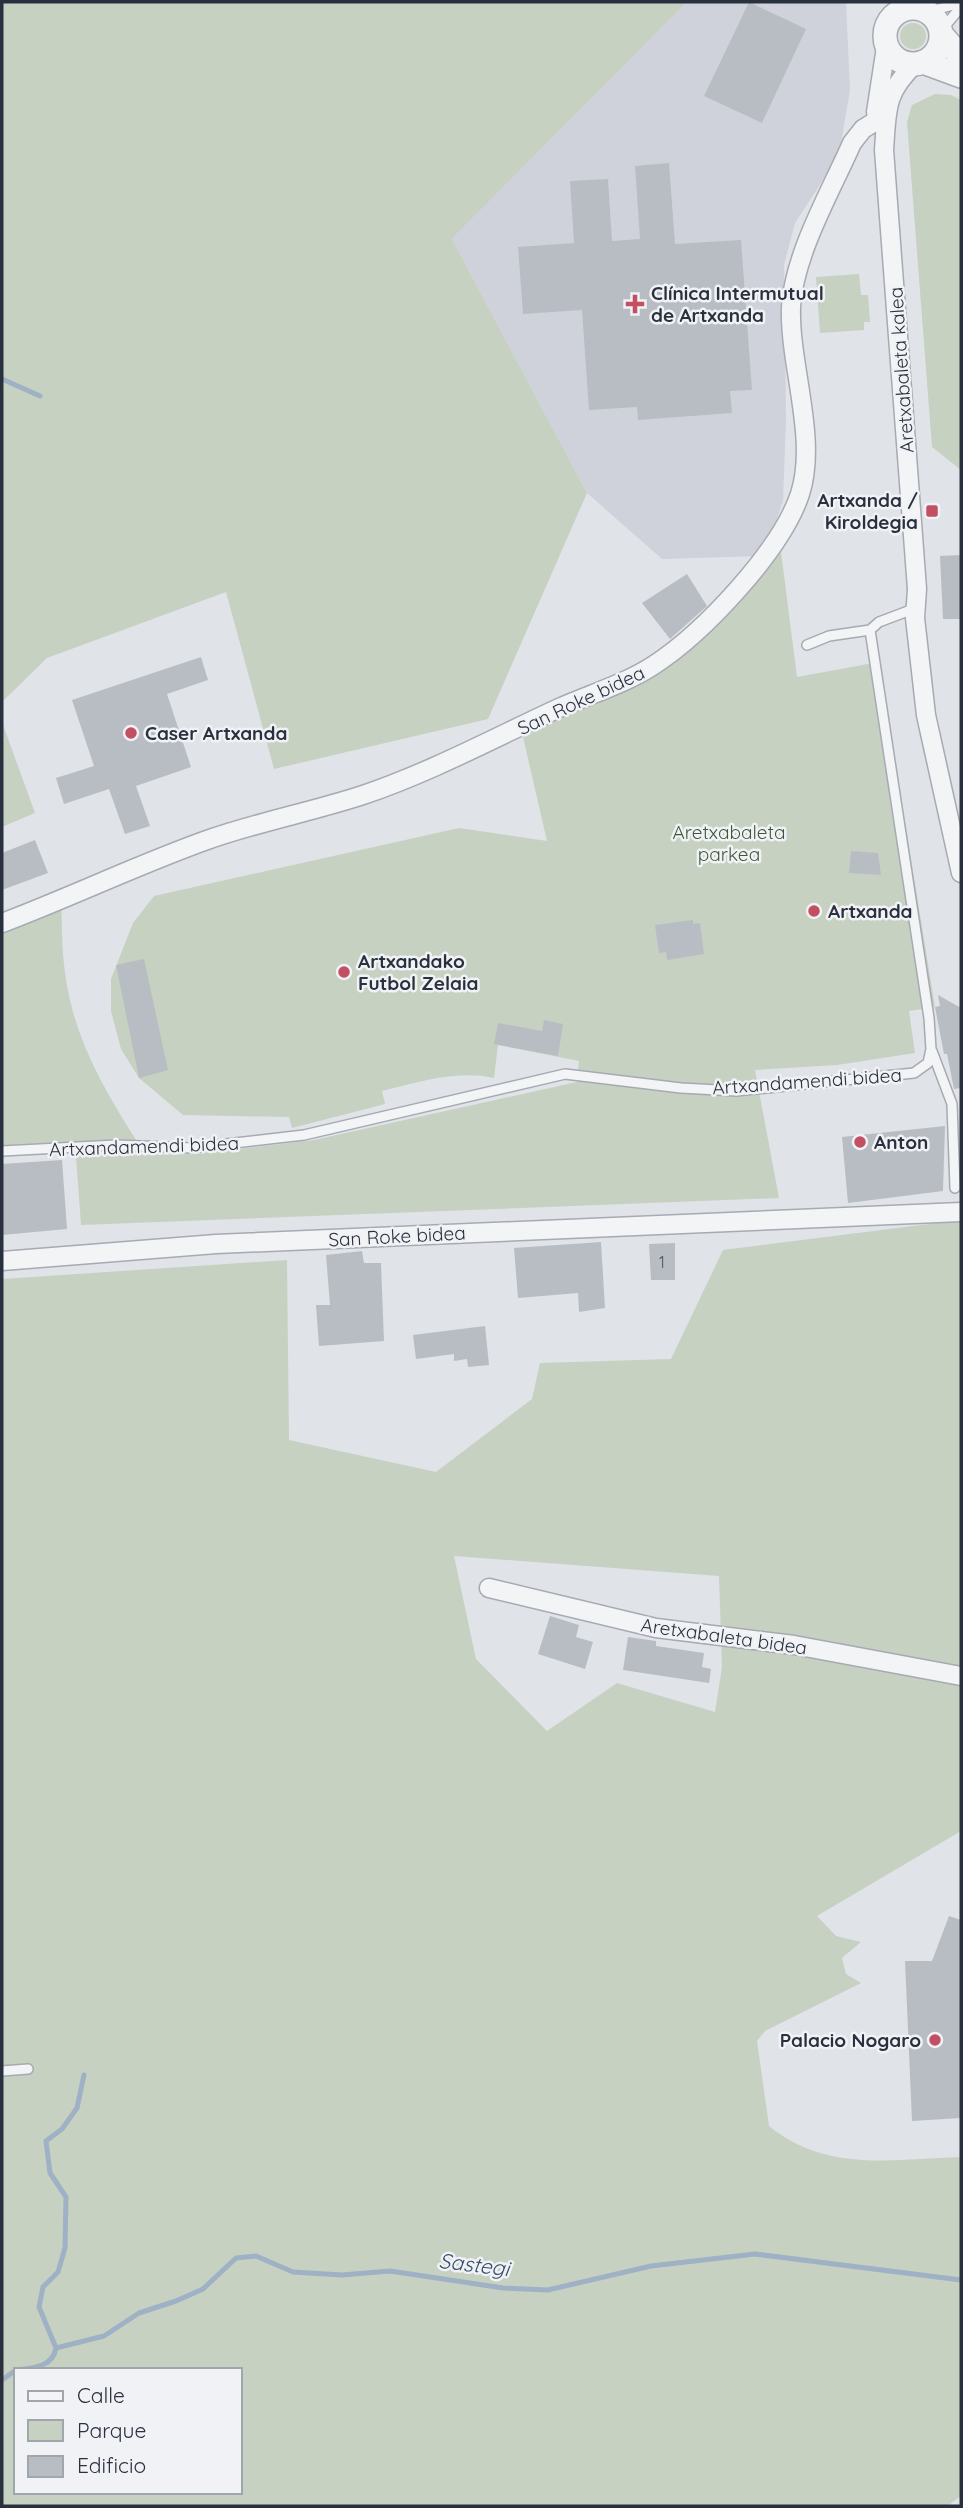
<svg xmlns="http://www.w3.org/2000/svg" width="963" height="2508" font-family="Quicksand,sans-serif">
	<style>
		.built { fill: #cfd2da }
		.green { fill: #c6d1c2; fill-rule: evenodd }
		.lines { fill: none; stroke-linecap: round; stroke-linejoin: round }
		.stream { stroke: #9eb1c5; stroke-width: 5 }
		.building { fill: #b8bdc4 }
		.service-casing { stroke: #a6aab2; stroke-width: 12 }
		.minor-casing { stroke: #a6aab2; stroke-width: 21 }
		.tertiary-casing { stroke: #a6aab2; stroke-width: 26 }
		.service { stroke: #f3f4f6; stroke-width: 9 }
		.minor { stroke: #f3f4f6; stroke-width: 18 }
		.tertiary { stroke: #f3f4f6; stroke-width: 23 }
		.poi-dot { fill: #c25062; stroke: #f0f2f5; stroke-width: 2.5 }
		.labels { text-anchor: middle; stroke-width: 5; stroke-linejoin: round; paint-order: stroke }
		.number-label { font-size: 16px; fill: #4e5460 }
		.poi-label { font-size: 19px; font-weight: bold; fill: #2a313e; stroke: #f0f2f5; text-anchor: start }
		.street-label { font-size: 19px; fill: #2a313e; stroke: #f0f2f5 }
		.park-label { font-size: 19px; fill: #3f5839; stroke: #f0f2f5 }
		.water-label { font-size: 21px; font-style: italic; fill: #38506e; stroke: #f0f2f5 }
	</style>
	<rect width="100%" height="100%" fill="#e0e3e8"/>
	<path class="built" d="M687 2H846L850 90 839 155 795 223 784 265 786 420 783 501 764 556 662 559 587 493 452 239Z"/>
	<path class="green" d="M2 2H687L452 239 587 493 488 719 274 769 226 592 47 658 2 702Z
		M900 36a13 13 0 1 1 26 0a13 13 0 1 1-26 0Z
		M935 94 951 95 961 100V470L932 447 907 122 912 105Z
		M859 274 861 295H868L870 322H864V330L820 333 816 277Z
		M781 552 797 677 879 662 935 1007 909 1011 915 1053 837 1065 755 1070 779 1198 81 1225 76 1156 197 1154 314 1140 577 1082 579 1061 498 1045 494 1078C455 1070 420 1082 382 1091L385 1104 292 1128 289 1117 183 1115 139 1078 121 1049 111 1011V979L133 923 154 896 459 828 547 841 523 737 664 666 715 620Z
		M2 722 35 813 2 827Z
		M61 888C62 918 61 950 66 979 75 1040 104 1089 136 1140L2 1151V913Z
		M961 1220V1831L817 1916 836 1936 861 1942 842 1958 846 1974 861 1983 765 2031 757 2041 769 2126C826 2173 893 2159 961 2157V2496L947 2506H2V1279L287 1260 289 1440 436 1472 532 1399 540 1363 671 1359 723 1250ZM454 1556 719 1576 722 1667 715 1712 617 1683 547 1731 476 1659ZM16 2370H240V2492H16Z"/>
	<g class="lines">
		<path class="stream" d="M2 379 40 396
			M56 2348 39 2307 43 2287 58 2272 65 2248 66 2197 50 2173 46 2141 62 2129 77 2108 84 2075
			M17 2370C33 2368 53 2367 56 2348L104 2336 139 2313 176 2301 203 2289 236 2258 256 2256 293 2272 342 2275 390 2271 503 2288 548 2290 651 2266 755 2254 961 2280
			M2 2380 16 2370"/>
	</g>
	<path class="building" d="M749 2 806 29 762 123 704 96Z
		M669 163 675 244 741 240 752 390 730 391 732 413 638 420 637 407 589 410 582 310 523 314 518 247 574 243 570 181 608 179 612 241 640 239 635 166Z
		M961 555V619H943L940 556Z
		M687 574 707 606 670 639 642 603Z
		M201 657 208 680 167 694 191 767 136 786 150 826 125 834 109 789 64 804 56 778 94 766 72 700Z
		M35 840 48 873 2 890V853Z
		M851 851 878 853 881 875 849 873Z
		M693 920V924L700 923 704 954 667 960 666 952 659 953 655 925Z
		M144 959 168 1070 139 1078 116 965Z
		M938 995 961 1008V1088L954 1089 947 1054H944L935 1007 940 1006Z
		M544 1020 563 1024 558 1056 494 1044 498 1023 542 1031Z
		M945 1126 943 1191 848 1203 842 1137Z
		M62 1160 67 1229 2 1235V1164Z
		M601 1242 605 1308 579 1312 578 1293 518 1298 514 1248Z
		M675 1243V1280H651L649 1244Z
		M362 1251 364 1263H381L384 1341 319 1346 316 1305H330L326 1255Z
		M485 1326 489 1365 468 1367 467 1359 454 1361V1354L416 1359 413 1335Z
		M550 1616 579 1625 576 1637 593 1642 585 1669 538 1654Z
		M628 1637 656 1641V1646L704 1653 702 1667 711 1669 709 1683 623 1670Z
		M949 1916 961 1920V2118L912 2121 905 1961H932Z"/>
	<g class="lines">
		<defs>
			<path id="service" d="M927 12 961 3
				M940 32 961 7
				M807 645 829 636 870 630
				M932 1051 952 1104 955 1188
				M2 1151 116 1145 192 1148 304 1135 565 1074 681 1088 736 1091 914 1073 928 1063 931 1049 929 1018 870 630 879 622 916 608
				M2 2071 28 2069"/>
			<path id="minor" d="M915 64C884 93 887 111 884 150L917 589 915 618 926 715 961 873
				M876 112 886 47
				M2 923C71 897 137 865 207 840 258 822 311 812 363 795 431 772 494 738 559 708 590 694 625 684 654 665 703 633 781 551 800 494 818 438 789 365 791 307 794 254 831 191 852 143L863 129 876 121
				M2 1261 216 1244 961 1212
				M489 1588 656 1628 794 1645 961 1676"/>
			<path id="tertiary" d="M885 36a28 28 0 1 1 56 0a28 28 0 1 1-56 0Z
				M941 34 961 57
				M923 62 961 76"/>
		</defs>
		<use href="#service" class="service-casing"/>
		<use href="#minor" class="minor-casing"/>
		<use href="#tertiary" class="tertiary-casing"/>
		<use href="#service" class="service"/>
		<use href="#minor" class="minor"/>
		<use href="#tertiary" class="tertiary"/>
	</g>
	<g class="poi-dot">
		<path d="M631.5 293.5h7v7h7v7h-7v7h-7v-7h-7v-7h7z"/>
		<rect x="925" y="504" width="14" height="14" rx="3.5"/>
		<circle cx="131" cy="733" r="7"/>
		<circle cx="814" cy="911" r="7"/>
		<circle cx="344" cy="972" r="7"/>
		<circle cx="860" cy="1142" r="7"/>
		<circle cx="935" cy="2040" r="7"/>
	</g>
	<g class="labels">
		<g class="number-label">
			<text x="662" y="1268">1</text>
		</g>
		<g class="poi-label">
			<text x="651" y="300">Clínica Intermutual<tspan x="651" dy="22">de Artxanda</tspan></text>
			<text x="918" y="507" text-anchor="end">Artxanda /<tspan x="918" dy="22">Kiroldegia</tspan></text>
			<text x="145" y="740">Caser Artxanda</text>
			<text x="828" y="918">Artxanda</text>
			<text x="358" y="968">Artxandako<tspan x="358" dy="22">Futbol Zelaia</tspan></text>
			<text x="874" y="1149">Anton</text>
			<text x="921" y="2047" text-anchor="end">Palacio Nogaro</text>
		</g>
		<g class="street-label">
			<text transform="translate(901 370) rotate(-94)" y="7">Aretxabaleta kalea</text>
			<text transform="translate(581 700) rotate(-25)" y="7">San Roke bidea</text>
			<text transform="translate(807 1081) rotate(-4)" y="7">Artxandamendi bidea</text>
			<text transform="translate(144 1146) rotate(-2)" y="7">Artxandamendi bidea</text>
			<text transform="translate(397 1236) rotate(-3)" y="7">San Roke bidea</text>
			<text transform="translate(724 1636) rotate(8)" y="7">Aretxabaleta bidea</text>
		</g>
		<g class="park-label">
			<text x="729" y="839">Aretxabaleta<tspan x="729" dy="22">parkea</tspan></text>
		</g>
		<g class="water-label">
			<text transform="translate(474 2265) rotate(7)" y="7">Sastegi</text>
		</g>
	</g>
	<rect width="963" height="2508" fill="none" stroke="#2a313e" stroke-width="7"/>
	<rect x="14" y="2368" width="228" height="126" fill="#f0f2f5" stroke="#a1a5ac" stroke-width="2"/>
	<rect x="28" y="2391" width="35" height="10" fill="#f3f4f6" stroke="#a1a5ac" stroke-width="2"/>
	<text x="77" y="2403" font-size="21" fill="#2a313e">Calle</text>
	<rect x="28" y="2420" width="35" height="21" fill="#c6d1c2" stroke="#a1a5ac" stroke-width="2"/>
	<text x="77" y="2438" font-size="21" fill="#2a313e">Parque</text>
	<rect x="28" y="2456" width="35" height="21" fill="#b8bdc4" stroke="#a1a5ac" stroke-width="2"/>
	<text x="77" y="2473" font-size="21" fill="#2a313e">Edificio</text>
</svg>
